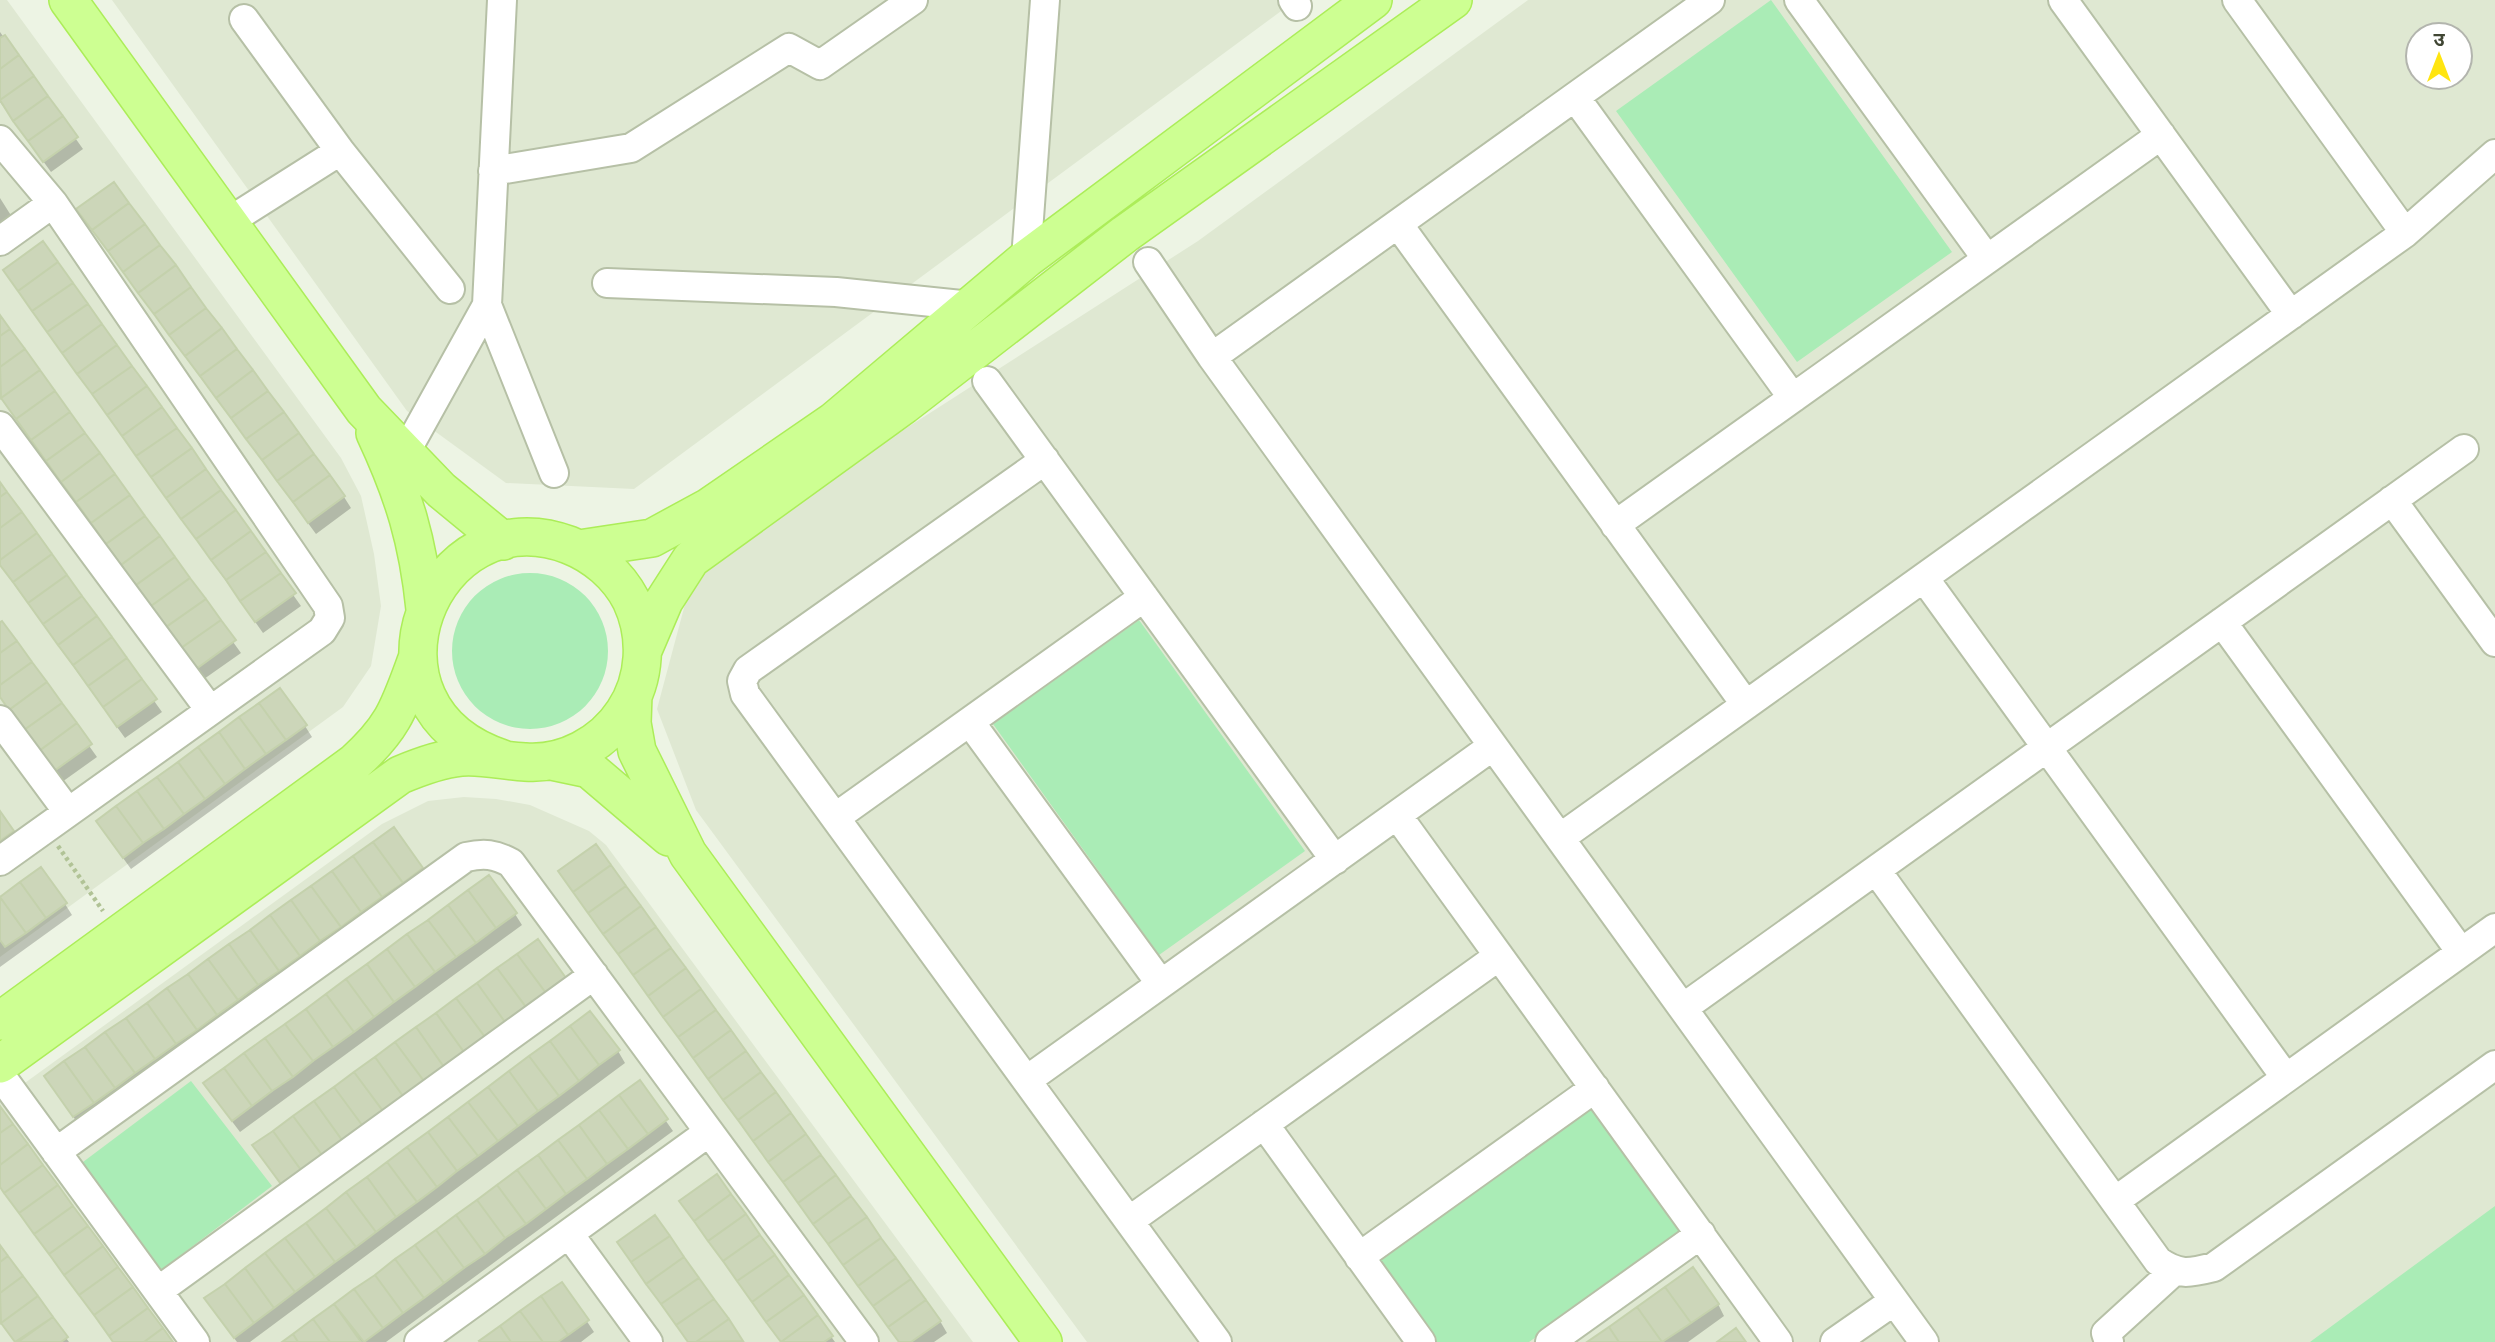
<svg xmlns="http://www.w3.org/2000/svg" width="2495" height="1342" font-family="Manrope,'Noto Sans Devanagari',sans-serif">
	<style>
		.residential { fill: #dfe8d2; fill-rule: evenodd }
		.green { fill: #aaecb6 }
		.shadow { fill: #0003 }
		.building { fill: #ccd6b9; stroke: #c4d1ac; stroke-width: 2 }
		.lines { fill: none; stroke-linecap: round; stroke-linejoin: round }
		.minor-casing { stroke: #b6c0a6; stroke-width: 32 }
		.major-casing { stroke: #aced59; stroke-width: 40 }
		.path { stroke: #b1c396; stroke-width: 4.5; stroke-dasharray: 3.5 3.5; stroke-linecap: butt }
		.minor { stroke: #fff; stroke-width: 28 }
		.major { stroke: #cdff92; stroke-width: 37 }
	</style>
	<rect width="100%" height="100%" fill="#edf4e4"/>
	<path class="residential" d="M0 0H7L341 458 361 496 374 554 381 606 371 666 343 707 0 957Z
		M112 0H1296L634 489 506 483 407 411Z
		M1528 0H2495V1342H1087L696 810 657 709 696 563 1198 241ZM2418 35H2460V77H2418Z
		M464 797 496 799 530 805 589 831 606 845 973 1342H0V1101L382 824 428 801Z"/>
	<path class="green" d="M1771 0 1952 252 1797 362 1616 111Z
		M452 651a78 78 0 1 1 156 0a78 78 0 1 1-156 0Z
		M1139 620 1305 851 1159 955 993 724Z
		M191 1081 272 1186 160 1271 79 1165Z
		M1591 1106 1682 1234 1529 1342H1433L1374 1259Z
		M2495 1206V1342H2310Z"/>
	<path class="shadow" d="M0 32 83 149 51 172 0 102Z
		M0 198 12 217 0 225Z
		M85 221 344 497 351 508 316 534Z
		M43 244 301 606 263 633 5 271Z
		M0 318 241 653 204 679 0 397Z
		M0 485 162 712 125 738 0 565Z
		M0 621 97 757 62 782 0 697Z
		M305 726 312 737 131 869 105 833Z
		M0 814 20 843 0 857Z
		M393 829 428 881 81 1128 46 1077Z
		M560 872 940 1321 947 1333 934 1342H899Z
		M0 899 65 904 72 915 0 967Z
		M515 914 522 925 240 1132 212 1095Z
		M565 979 288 1195 254 1146Z
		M618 1051 625 1063 250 1342H237L213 1310 206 1299Z
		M639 1083 673 1131 386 1342H285Z
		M716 1176 835 1342H781L688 1213Z
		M0 1248 69 1342H15L0 1322Z
		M562 1284 594 1332 581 1342H480Z
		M1718 1304 1724 1316 1688 1342H1590Z"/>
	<path class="building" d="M5 35 19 55 0 69V38Z
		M19 55 34 76 0 100V69Z
		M34 76 48 96 13 121 0 100Z
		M48 96 63 116 28 141 13 121Z
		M63 116 78 137 43 162 28 141Z
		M114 182 129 203 92 230 76 209Z
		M129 203 145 224 108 251 92 230Z
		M145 224 160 245 123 272 108 251Z
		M43 241 58 262 18 291 3 270Z
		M160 245 176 265 138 293 123 272Z
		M58 262 73 283 32 311 18 291Z
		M176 265 191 287 154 314 138 293Z
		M73 283 88 304 47 332 32 311Z
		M191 287 206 308 169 335 154 314Z
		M88 304 102 324 62 353 47 332Z
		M206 308 222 328 185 356 169 335Z
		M0 315 10 329 0 336Z
		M102 324 117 345 77 374 62 353Z
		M222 328 237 349 200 376 185 356Z
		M10 329 25 349 0 367V336Z
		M117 345 132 366 92 394 77 374Z
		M25 349 40 370 1 398 0 367Z
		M237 349 253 370 216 398 200 376Z
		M132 366 147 386 107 415 92 394Z
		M40 370 55 391 16 419 1 398Z
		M253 370 268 391 231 418 216 398Z
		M147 386 162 407 122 436 107 415Z
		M55 391 70 412 31 440 16 419Z
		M268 391 284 412 246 439 231 418Z
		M162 407 177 428 136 456 122 436Z
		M70 412 85 433 46 461 31 440Z
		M284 412 299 433 262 460 246 439Z
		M177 428 192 448 151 477 136 456Z
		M85 433 100 453 61 482 46 461Z
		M299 433 314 454 277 481 262 460Z
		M192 448 206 469 166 498 151 477Z
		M100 453 115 474 76 502 61 482Z
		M314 454 330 475 293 502 277 481Z
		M206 469 221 490 181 519 166 498Z
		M115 474 130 495 91 523 76 502Z
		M330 475 345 496 308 523 293 502Z
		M0 482 7 492 0 497Z
		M221 490 236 510 196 539 181 519Z
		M7 492 22 512 0 528V497Z
		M130 495 145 516 106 544 91 523Z
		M236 510 251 531 211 560 196 539Z
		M22 512 37 533 0 560V528Z
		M145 516 160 536 121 565 106 544Z
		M251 531 266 552 226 580 211 560Z
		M37 533 52 554 13 582 0 565V560Z
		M160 536 175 557 136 585 121 565Z
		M266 552 281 573 240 601 226 580Z
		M52 554 67 575 28 603 13 582Z
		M175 557 190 578 151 606 136 585Z
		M281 573 296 593 255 622 240 601Z
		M67 575 82 596 43 624 28 603Z
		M190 578 206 599 166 627 151 606Z
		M82 596 97 616 58 645 43 624Z
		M206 599 221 620 181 648 166 627Z
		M97 616 112 637 73 665 58 645Z
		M221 620 236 640 196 669 181 648Z
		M2 621 17 641 0 653V622Z
		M112 637 127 658 88 686 73 665Z
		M17 641 32 662 0 685V653Z
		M127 658 142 679 103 707 88 686Z
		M32 662 47 682 9 710 0 697V685Z
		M142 679 157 699 117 727 103 707Z
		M47 682 62 703 24 730 9 710Z
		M280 688 307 725 286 740 259 703Z
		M62 703 77 723 39 751 24 730Z
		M259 703 286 740 266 754 239 717Z
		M239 717 266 754 245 769 219 732Z
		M77 723 92 744 54 771 39 751Z
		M219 732 245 769 225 784 198 747Z
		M198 747 225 784 205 799 178 762Z
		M178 762 205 799 184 814 157 777Z
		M157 777 184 814 164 829 137 791Z
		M137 791 164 829 143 843 116 806Z
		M116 806 143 843 123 858 96 821Z
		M0 811 14 831 0 841Z
		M394 827 423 868 403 883 373 842Z
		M373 842 403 883 382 897 353 856Z
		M596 844 611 865 573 892 558 871Z
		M353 856 382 897 361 912 332 871Z
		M611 865 626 886 588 913 573 892Z
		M41 867 67 903 46 918 20 882Z
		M332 871 361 912 341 927 311 886Z
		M489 875 517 913 496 928 468 890Z
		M20 882 46 918 26 933 0 897Z
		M311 886 341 927 320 941 291 900Z
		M626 886 641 906 603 934 588 913Z
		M468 890 496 928 476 943 448 905Z
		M0 897 26 933 5 947 0 940Z
		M291 900 320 941 300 956 270 915Z
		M448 905 476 943 456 957 428 920Z
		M641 906 656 927 618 954 603 934Z
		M270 915 300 956 279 971 250 930Z
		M428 920 456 957 435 972 407 934Z
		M656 927 671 948 633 975 618 954Z
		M250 930 279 971 258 985 229 944Z
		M407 934 435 972 415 987 387 949Z
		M538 939 566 978 546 993 517 954Z
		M229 944 258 985 238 1000 208 959Z
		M671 948 686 968 648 996 633 975Z
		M387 949 415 987 394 1002 367 964Z
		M517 954 546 993 526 1007 497 968Z
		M208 959 238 1000 217 1015 188 974Z
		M367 964 394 1002 374 1017 346 979Z
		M497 968 526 1007 505 1022 477 983Z
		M686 968 701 989 663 1017 648 996Z
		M188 974 217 1015 197 1030 167 988Z
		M346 979 374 1017 354 1032 326 994Z
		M477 983 505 1022 485 1037 456 998Z
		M167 988 197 1030 176 1044 147 1003Z
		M701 989 716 1010 678 1037 663 1017Z
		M326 994 354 1032 333 1047 306 1009Z
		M456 998 485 1037 464 1052 436 1013Z
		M147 1003 176 1044 155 1059 126 1018Z
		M306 1009 333 1047 313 1061 285 1024Z
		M716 1010 731 1030 693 1058 678 1037Z
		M590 1011 620 1050 599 1065 570 1026Z
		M436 1013 464 1052 444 1067 416 1027Z
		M126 1018 155 1059 135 1073 105 1032Z
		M285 1024 313 1061 293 1077 265 1038Z
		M570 1026 599 1065 579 1081 550 1041Z
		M416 1027 444 1067 424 1081 395 1042Z
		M731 1030 746 1051 708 1079 693 1058Z
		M105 1032 135 1073 115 1088 85 1047Z
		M265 1038 293 1077 272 1091 244 1053Z
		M550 1041 579 1081 559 1096 529 1056Z
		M395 1042 424 1081 403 1096 375 1057Z
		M85 1047 115 1088 94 1103 64 1061Z
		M746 1051 761 1072 723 1100 708 1079Z
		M244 1053 272 1091 252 1106 224 1068Z
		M529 1056 559 1096 538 1111 509 1071Z
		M375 1057 403 1096 383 1111 354 1072Z
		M64 1061 94 1103 73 1117 44 1076Z
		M224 1068 252 1106 232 1121 203 1083Z
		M509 1071 538 1111 518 1126 488 1087Z
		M354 1072 383 1111 362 1125 334 1087Z
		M761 1072 776 1092 738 1120 723 1100Z
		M640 1080 668 1119 648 1134 619 1095Z
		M334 1087 362 1125 342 1140 314 1101Z
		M488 1087 518 1126 498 1141 468 1102Z
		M776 1092 791 1113 753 1141 738 1120Z
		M619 1095 648 1134 628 1149 599 1110Z
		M314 1101 342 1140 322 1155 293 1116Z
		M468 1102 498 1141 478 1156 448 1117Z
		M0 1106 13 1124 0 1133Z
		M599 1110 628 1149 607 1164 579 1125Z
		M791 1113 806 1134 768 1162 753 1141Z
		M293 1116 322 1155 301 1170 273 1131Z
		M448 1117 478 1156 457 1171 428 1132Z
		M13 1124 28 1144 0 1165V1133Z
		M579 1125 607 1164 587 1179 558 1140Z
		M273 1131 301 1170 281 1184 252 1145Z
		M428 1132 457 1171 437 1187 407 1147Z
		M806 1134 821 1155 783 1182 768 1162Z
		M558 1140 587 1179 566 1194 538 1155Z
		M28 1144 43 1165 4 1193 0 1187V1165Z
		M407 1147 437 1187 417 1202 387 1162Z
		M538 1155 566 1194 546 1209 517 1170Z
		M821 1155 836 1175 798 1203 783 1182Z
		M387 1162 417 1202 396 1217 367 1177Z
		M43 1165 58 1185 19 1213 4 1193Z
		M517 1170 546 1209 526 1224 497 1185Z
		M717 1174 731 1194 694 1221 679 1201Z
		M836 1175 851 1196 813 1224 798 1203Z
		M367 1177 396 1217 376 1232 346 1192Z
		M58 1185 73 1206 34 1234 19 1213Z
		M497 1185 526 1224 505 1238 477 1200Z
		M346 1192 376 1232 356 1247 326 1208Z
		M731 1194 746 1214 708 1241 694 1221Z
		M851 1196 867 1217 828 1244 813 1224Z
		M477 1200 505 1238 485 1254 456 1215Z
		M73 1206 88 1226 49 1254 34 1234Z
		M326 1208 356 1247 335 1262 306 1223Z
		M746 1214 760 1235 723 1261 708 1241Z
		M456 1215 485 1254 464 1268 436 1230Z
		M655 1215 670 1236 631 1262 617 1242Z
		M867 1217 881 1238 843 1265 828 1244Z
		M306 1223 335 1262 315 1277 285 1238Z
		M88 1226 103 1246 64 1275 49 1254Z
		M436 1230 464 1268 444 1283 415 1245Z
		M760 1235 775 1255 737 1281 723 1261Z
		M670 1236 684 1257 646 1284 631 1262Z
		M285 1238 315 1277 295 1292 265 1253Z
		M881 1238 896 1258 858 1286 843 1265Z
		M0 1245 8 1256 0 1262Z
		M415 1245 444 1283 424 1298 395 1259Z
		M103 1246 118 1267 79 1295 64 1275Z
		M265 1253 295 1292 274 1308 245 1268Z
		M775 1255 789 1275 752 1302 737 1281Z
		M8 1256 23 1276 0 1293V1262Z
		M684 1257 699 1278 661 1304 646 1284Z
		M896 1258 911 1279 873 1306 858 1286Z
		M395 1259 424 1298 403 1313 375 1275Z
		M118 1267 133 1287 94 1315 79 1295Z
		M1693 1267 1719 1304 1691 1323 1665 1287Z
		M245 1268 274 1308 254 1323 225 1284Z
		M375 1275 403 1313 383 1328 354 1289Z
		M789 1275 804 1295 766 1322 752 1302Z
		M23 1276 38 1296 1 1323 0 1293Z
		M699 1278 714 1299 676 1325 661 1304Z
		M911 1279 926 1300 888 1327 873 1306Z
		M562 1282 589 1320 568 1335 541 1296Z
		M225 1284 254 1323 234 1338 204 1298Z
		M133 1287 148 1308 109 1336 94 1315Z
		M1665 1287 1691 1323 1662 1342 1637 1307Z
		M354 1289 383 1328 364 1342 334 1304Z
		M804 1295 818 1315 781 1342 766 1322Z
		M38 1296 53 1317 15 1342 1 1323Z
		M541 1296 568 1335 558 1342H543L520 1311Z
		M714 1299 729 1319 696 1342H688L676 1325Z
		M926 1300 941 1321 911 1342H899L888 1327Z
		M334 1304 361 1342H330L313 1319Z
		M1637 1307 1662 1342H1619L1609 1327Z
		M148 1308 163 1328 144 1342H113L109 1336Z
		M520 1311 543 1342H511L500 1326Z
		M818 1315 833 1336 824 1342H781Z
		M53 1317 68 1337 61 1342H18Z
		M313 1319 330 1342H298L293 1334Z
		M729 1319 743 1341 696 1342Z
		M500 1326 511 1342H480L479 1341Z
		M1609 1327 1619 1342H1587Z
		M163 1328 173 1342H144Z
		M1736 1328 1746 1342H1717Z
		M293 1334 298 1342H282Z"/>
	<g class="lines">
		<defs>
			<path id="minor" d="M1293 0 1297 6
				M1799 0 1987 259
				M2063 0 2291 315
				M2237 0 2405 233
				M244 19 340 151 450 289
				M1575 97 1793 398
				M0 140 53 203 328 606 330 618 322 631 0 861
				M493 171 631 148 789 48 820 65 913 0
				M228 222 340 151
				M1398 224 1746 705
				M0 241 53 203
				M1026 259 1045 0
				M1148 262 1212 357 1924 1342
				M607 283 836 292 971 306
				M487 305 554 473
				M1212 357 1710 0
				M987 381 1335 860
				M0 426 210 710
				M405 453 487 305 502 0
				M1045 460 748 670 742 681 745 694 1217 1342
				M2392 500 2495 642
				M1615 525 2161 135
				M1924 578 2286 1078
				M2222 622 2461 952
				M0 720 68 812
				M970 722 1161 984
				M1397 815 1778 1342
				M836 817 1144 597
				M1560 838 2405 233 2495 154
				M1876 870 2158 1261C2179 1276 2190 1273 2214 1267L2495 1065
				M1683 1008 2464 449
				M1027 1080 1493 746
				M6 1083 195 1342
				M1264 1124 1421 1342
				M56 1152 466 857C484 853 495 854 511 863L864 1342
				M2115 1201 2495 928
				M1129 1221 1499 956
				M569 1234 648 1342
				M1359 1257 1595 1088
				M158 1291 594 975
				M419 1342 709 1132
				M1550 1342 1701 1234
				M1835 1342 1894 1301
				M2109 1342 2106 1333 2173 1272"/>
			<path id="major" d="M68 0 364 410 441 490 503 541
				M375 433C404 495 418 541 425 609
				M579 549 652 538 709 507 834 421 1026 259 1373 0
				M643 650 664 601 691 559 904 405 1125 234 1453 0
				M633 695 632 723 637 751 688 854 1043 1342
				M551 761 589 769 669 837
				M0 1021 354 763C394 727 399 708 417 659
				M0 1064 400 775C419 767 440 759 461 757 482 755 504 761 525 762 564 765 603 744 624 712 646 679 648 636 631 600 618 575 595 555 569 545 432 493 344 707 503 759"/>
		</defs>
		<use href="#minor" class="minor-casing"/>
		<use href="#major" class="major-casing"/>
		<path class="path" d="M58 846 103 911"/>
		<use href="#minor" class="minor"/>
		<use href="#major" class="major"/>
	</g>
	<g transform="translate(2439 56)"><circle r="33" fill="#ffffff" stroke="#b3b5ae" stroke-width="2"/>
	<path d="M0-5L12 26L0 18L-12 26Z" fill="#ffe510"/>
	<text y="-10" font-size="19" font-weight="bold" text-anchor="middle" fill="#404634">उ</text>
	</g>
</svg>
